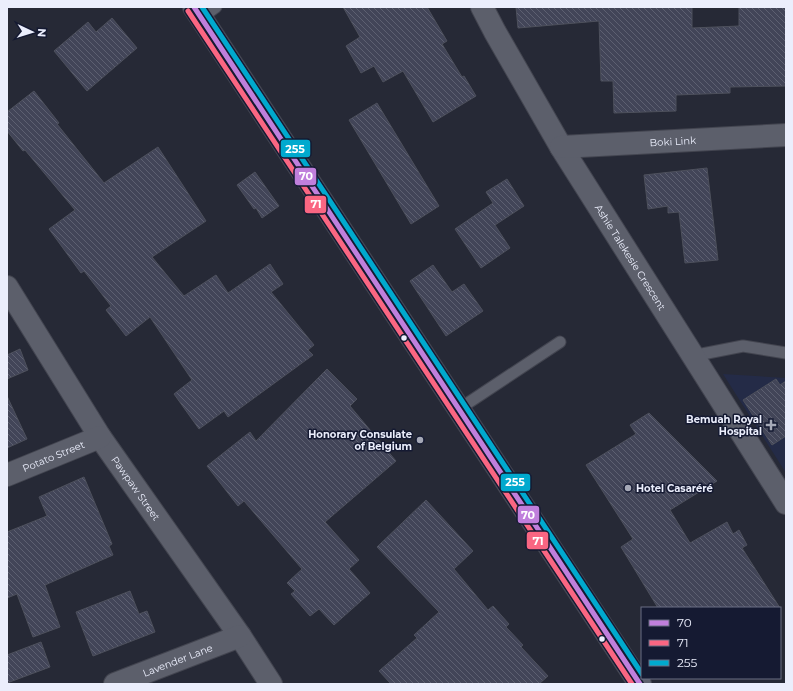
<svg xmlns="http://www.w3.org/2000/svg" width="793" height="691" font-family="Montserrat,sans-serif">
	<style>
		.built { fill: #242b47 }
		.building { fill: url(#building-back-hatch); stroke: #4d505c }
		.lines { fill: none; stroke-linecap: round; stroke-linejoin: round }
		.lane-casing { stroke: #434550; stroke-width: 13 }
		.street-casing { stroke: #434550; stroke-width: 24 }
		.secondary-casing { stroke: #434550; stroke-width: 24 }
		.lane { stroke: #5c5f6b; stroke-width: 11 }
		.street { stroke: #5c5f6b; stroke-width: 22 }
		.secondary { stroke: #5e616f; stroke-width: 22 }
		.bus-1-casing { stroke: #151a32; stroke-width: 8 }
		.bus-2-casing { stroke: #151a32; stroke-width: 8 }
		.bus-3-casing { stroke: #151a32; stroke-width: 8 }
		.bus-1 { stroke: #c07fdc; stroke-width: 5 }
		.bus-2 { stroke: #fa6682; stroke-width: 5 }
		.bus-3 { stroke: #00a9ce; stroke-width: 5 }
		.bus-dot { fill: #ebeefc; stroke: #151a32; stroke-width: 1.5 }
		.poi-dot { fill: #a6a9b7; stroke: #151a32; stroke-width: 1.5 }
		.labels { text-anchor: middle; stroke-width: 3; stroke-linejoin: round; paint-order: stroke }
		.street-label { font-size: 10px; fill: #ebeefc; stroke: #151a32 }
		.poi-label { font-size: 10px; font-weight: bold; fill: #ebeefc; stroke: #151a32; text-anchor: end }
		.line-badge { stroke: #151a32; stroke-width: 1.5 }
		.badge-label { font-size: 11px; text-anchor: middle; font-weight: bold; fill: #fff }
	</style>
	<defs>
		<pattern id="building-back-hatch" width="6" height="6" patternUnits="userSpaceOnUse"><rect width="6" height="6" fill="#424558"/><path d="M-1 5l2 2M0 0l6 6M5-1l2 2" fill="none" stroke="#5d6071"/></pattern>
	</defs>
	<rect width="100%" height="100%" fill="#262936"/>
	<path class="built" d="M723 374 786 378V473Z"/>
	<path class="building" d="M343 7H427L447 41 442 44 462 77 464 76 476 96 433 122 403 71 383 82 374 66 361 73 346 46 360 37Z
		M516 7H692V28L739 26V7H786V86L730 87V93L676 95V111L614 113 613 81H601L599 21 518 28Z
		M112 18 137 48 87 91 54 51 88 22 96 32Z
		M34 91 59 123 57 124 104 183 158 147 206 221 152 257 184 296 216 275 228 293 270 264 283 284 271 292 314 345 308 350 313 355 228 417 224 411 199 429 174 394 192 380 150 317 126 336 106 310 111 306 84 271 81 273 49 229 75 210 25 150 23 151 7 131V112Z
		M377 103 439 206 411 224 349 120Z
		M707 168 718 260 685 263 679 212 668 213V206L648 209 644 175Z
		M255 172 279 206 262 218 256 208 254 209 237 185Z
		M507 179 524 206 495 225 510 248 481 268 455 229 493 203 486 192Z
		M433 265 452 292 464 284 483 311 446 336 410 281Z
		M20 349 28 370 7 379V355Z
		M327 369 357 399 350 406 396 461 325 522 359 560 349 569 370 593 334 625 319 609 310 616 291 594 295 591 287 583 302 569 244 501 238 506 207 466 250 432 256 441Z
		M776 379 780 385 786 381V436L772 445 743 400Z
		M7 396 27 439 7 448Z
		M649 413 717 481 670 510 690 543 727 522 733 534 739 530 747 545 742 548 780 608H658L621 547 633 539 586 465 636 434 630 425Z
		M84 477 112 544 109 546 113 555 45 585 60 627 33 637 17 594 7 598V532L47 516 39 497Z
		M426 500 473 551 454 569 488 610 493 606 509 624 506 627 523 645 521 647 548 676 539 684H391L379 671 417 638 414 635 439 612 377 547Z
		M130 591 139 614 147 611 155 632 93 656 76 612Z
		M41 642 50 667 7 683V655Z"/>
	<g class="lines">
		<defs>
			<path id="lane" d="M201 18 216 7
				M692 356 743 346 786 353
				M459 409 560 342"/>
			<g id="street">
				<path id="s1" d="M482 7 495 32 561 147 786 503"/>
				<path id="s2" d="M561 147 786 135"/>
				<path id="s3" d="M7 287 100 437 240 636 271 684"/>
				<path id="s4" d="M7 475 100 437"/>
				<path id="s5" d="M115 684 240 636"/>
			</g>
			<path id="secondary" d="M194 7 640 684"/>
		</defs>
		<use href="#lane" class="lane-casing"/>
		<use href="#street" class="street-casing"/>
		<use href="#secondary" class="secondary-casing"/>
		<use href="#lane" class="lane"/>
		<use href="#street" class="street"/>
		<use href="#secondary" class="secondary"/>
		<defs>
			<path id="bus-1" d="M194 7 640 684"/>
			<path id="bus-2" d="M188 11 632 684"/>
			<path id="bus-3" d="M202 7 642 674"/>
		</defs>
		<use href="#bus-1" class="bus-1-casing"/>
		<use href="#bus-2" class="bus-2-casing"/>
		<use href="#bus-3" class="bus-3-casing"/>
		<use href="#bus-1" class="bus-1"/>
		<use href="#bus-2" class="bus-2"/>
		<use href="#bus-3" class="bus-3"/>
	</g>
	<g class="bus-dot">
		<circle cx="404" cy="338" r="3.5"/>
		<circle cx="602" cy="639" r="3.5"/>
	</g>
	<g class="poi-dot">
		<path d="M769 419h4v4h4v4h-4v4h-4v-4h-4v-4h4z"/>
		<circle cx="420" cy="440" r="4"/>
		<circle cx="628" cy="488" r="4"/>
	</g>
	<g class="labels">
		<g class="street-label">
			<text dy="4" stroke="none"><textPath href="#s2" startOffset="112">Boki Link</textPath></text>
			<text dy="4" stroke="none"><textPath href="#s1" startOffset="291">Ashie Talekesie Crescent</textPath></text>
			<text dy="4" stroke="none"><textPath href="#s4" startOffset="50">Potato Street</textPath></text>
			<text dy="4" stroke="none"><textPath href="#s3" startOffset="239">Pawpaw Street</textPath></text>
			<text dy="4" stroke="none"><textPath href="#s5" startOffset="67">Lavender Lane</textPath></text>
		</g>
		<g class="poi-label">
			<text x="762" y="423">Bemuah Royal<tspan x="762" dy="12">Hospital</tspan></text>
			<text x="412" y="438">Honorary Consulate<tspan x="412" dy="12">of Belgium</tspan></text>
			<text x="636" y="492" text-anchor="start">Hotel Casaréré</text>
		</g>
	</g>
	<g class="line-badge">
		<rect x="280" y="139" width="31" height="19" rx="4" fill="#00a9ce"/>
		<rect x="294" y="167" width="23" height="19" rx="4" fill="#c07fdc"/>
		<rect x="304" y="195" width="23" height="19" rx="4" fill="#fa6682"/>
		<rect x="500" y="473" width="31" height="19" rx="4" fill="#00a9ce"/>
		<rect x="517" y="505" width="23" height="19" rx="4" fill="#c07fdc"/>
		<rect x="526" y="531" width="23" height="19" rx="4" fill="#fa6682"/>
	</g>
	<g class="badge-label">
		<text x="295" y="153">255</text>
		<text x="306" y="180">70</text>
		<text x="316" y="208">71</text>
		<text x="515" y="486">255</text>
		<text x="528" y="519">70</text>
		<text x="538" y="545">71</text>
	</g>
	<rect width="793" height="691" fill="none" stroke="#ebeefc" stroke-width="16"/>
	<rect x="641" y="607" width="140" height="72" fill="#151a32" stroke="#6b6f83"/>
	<rect x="649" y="620" width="20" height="6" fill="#c07fdc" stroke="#6b6f83"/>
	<text x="677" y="627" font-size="12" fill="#ebeefc">70</text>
	<rect x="649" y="640" width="20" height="6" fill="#fa6682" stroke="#6b6f83"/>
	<text x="677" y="647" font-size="12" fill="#ebeefc">71</text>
	<rect x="649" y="660" width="20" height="6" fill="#00a9ce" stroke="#6b6f83"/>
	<text x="677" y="667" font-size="12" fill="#ebeefc">255</text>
	<g transform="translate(32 32) rotate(94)" stroke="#151a32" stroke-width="3" paint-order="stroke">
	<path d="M0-3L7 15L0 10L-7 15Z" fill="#ebeefc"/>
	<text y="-6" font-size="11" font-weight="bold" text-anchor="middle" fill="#ebeefc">N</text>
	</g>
</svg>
